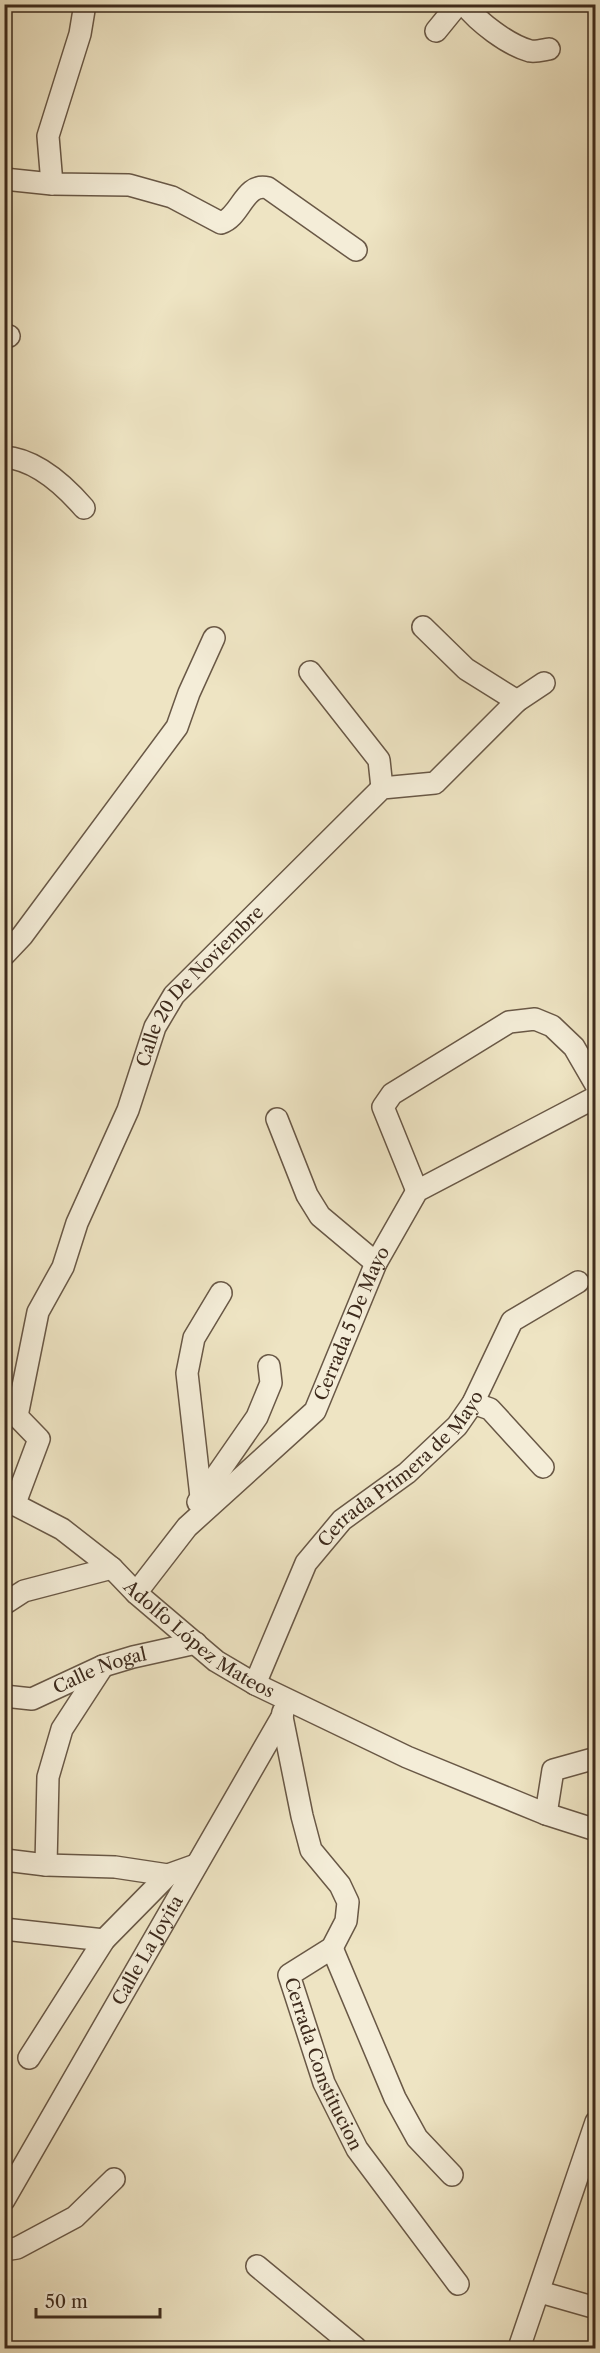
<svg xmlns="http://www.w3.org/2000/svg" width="600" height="2353" font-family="'Libre Caslon Text',serif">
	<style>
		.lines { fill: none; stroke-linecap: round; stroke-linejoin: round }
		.minor-casing { stroke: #695846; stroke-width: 24 }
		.minor { stroke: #f4edd8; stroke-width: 21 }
		.labels { text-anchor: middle; stroke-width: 5; stroke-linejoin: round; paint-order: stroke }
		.street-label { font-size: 18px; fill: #3d2a1c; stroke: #f4edd8 }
	</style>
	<rect width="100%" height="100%" fill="#eee4c3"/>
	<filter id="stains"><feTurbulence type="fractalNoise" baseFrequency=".00333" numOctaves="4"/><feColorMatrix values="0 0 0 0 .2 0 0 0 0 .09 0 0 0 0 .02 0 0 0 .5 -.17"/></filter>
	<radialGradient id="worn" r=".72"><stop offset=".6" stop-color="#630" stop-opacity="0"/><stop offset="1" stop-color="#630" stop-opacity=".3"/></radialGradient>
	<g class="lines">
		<defs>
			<g id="minor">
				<path d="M464 4C478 22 508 45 530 51 536 52 543 50 549 49"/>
				<path d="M436 31 458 4"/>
				<path d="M4 179 52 184 129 185 172 197 221 223C241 217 244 182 268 188L356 250"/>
				<path d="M52 184 48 136 80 34 85 4"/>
				<path d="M4 337 9 336"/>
				<path d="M4 457C36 459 64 485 84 508"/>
				<path d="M423 627 466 669 517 701"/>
				<path d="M310 672 379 760 382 788"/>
				<path d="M4 955 22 936 177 727 189 693 214 638"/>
				<path d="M277 1119 307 1195 320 1216 376 1263"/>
				<path d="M417 1191 383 1107 392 1094 509 1022 535 1019 552 1026 574 1047 596 1085"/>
				<path d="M473 1403 490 1409 543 1467"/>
				<path d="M7 1406 39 1439 15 1503"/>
				<path id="s1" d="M17 1416 38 1312 63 1267 77 1223 128 1110 155 1027 174 995 382 788 435 783 517 701 544 683"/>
				<path d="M201 1497 187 1373 194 1338 221 1293"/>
				<path id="s2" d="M4 1499 62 1529 112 1568 136 1593 216 1661 255 1684 407 1757 546 1814 596 1830"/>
				<path d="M198 1502 257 1417 271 1383 269 1366"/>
				<path id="s3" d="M136 1593 187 1527 315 1411 376 1263 417 1191 596 1097"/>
				<path d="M4 1604 24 1591 112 1568"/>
				<path id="s4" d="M255 1684 306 1563 342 1520 407 1473 457 1426 473 1403 512 1321 578 1282"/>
				<path id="s5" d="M4 1696 32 1699 103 1666 133 1657 196 1643"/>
				<path id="s6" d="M282 1717 302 1816 311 1850 340 1885 348 1902 346 1921 332 1948 289 1975 324 2083 357 2149 458 2284"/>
				<path d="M546 1814 553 1770 596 1758"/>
				<path d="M5 1860 46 1865 115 1867 168 1875"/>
				<path d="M46 1865 48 1777 62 1729 103 1666"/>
				<path d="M4 1929 104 1940"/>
				<path d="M332 1948 395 2098 417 2138 452 2175"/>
				<path d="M29 2058 104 1940 168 1875 196 1865"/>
				<path id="s7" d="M4 2200 282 1717 283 1712"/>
				<path d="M4 2250 17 2248 75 2217 114 2179"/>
				<path d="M257 2266 356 2348"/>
				<path d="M540 2292 596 2308"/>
				<path d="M519 2348 596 2122"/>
			</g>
		</defs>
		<use href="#minor" class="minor-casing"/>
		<use href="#minor" class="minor"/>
	</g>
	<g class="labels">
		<g class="street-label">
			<text dy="6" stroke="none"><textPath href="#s1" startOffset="474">Calle 20 De Noviembre</textPath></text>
			<text dy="6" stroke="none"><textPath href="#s3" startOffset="351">Cerrada 5 De Mayo</textPath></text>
			<text dy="6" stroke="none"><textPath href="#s4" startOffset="266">Cerrada Primera de Mayo</textPath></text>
			<text dy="6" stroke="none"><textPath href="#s2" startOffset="242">Adolfo López Mateos</textPath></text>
			<text dy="6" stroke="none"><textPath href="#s5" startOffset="102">Calle Nogal</textPath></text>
			<text dy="6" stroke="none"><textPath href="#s7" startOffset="288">Calle La Joyita</textPath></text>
			<text dy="6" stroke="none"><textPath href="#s6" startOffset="396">Cerrada Constitucion</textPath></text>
		</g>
	</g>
	<rect width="600" height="2353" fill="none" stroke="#eee4c3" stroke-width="24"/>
	<rect x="6" y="6" width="588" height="2341" fill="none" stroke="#3d2a1c" stroke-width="3"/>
	<rect x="12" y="12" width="576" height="2329" fill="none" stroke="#3d2a1c" stroke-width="1.5"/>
	<path d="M36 2308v9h124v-9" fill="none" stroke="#3d2a1c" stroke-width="3"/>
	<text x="45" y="2308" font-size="18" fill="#3d2a1c" stroke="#f4edd8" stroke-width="4.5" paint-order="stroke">50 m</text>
	<rect width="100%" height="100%" filter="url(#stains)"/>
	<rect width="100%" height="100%" fill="url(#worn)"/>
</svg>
